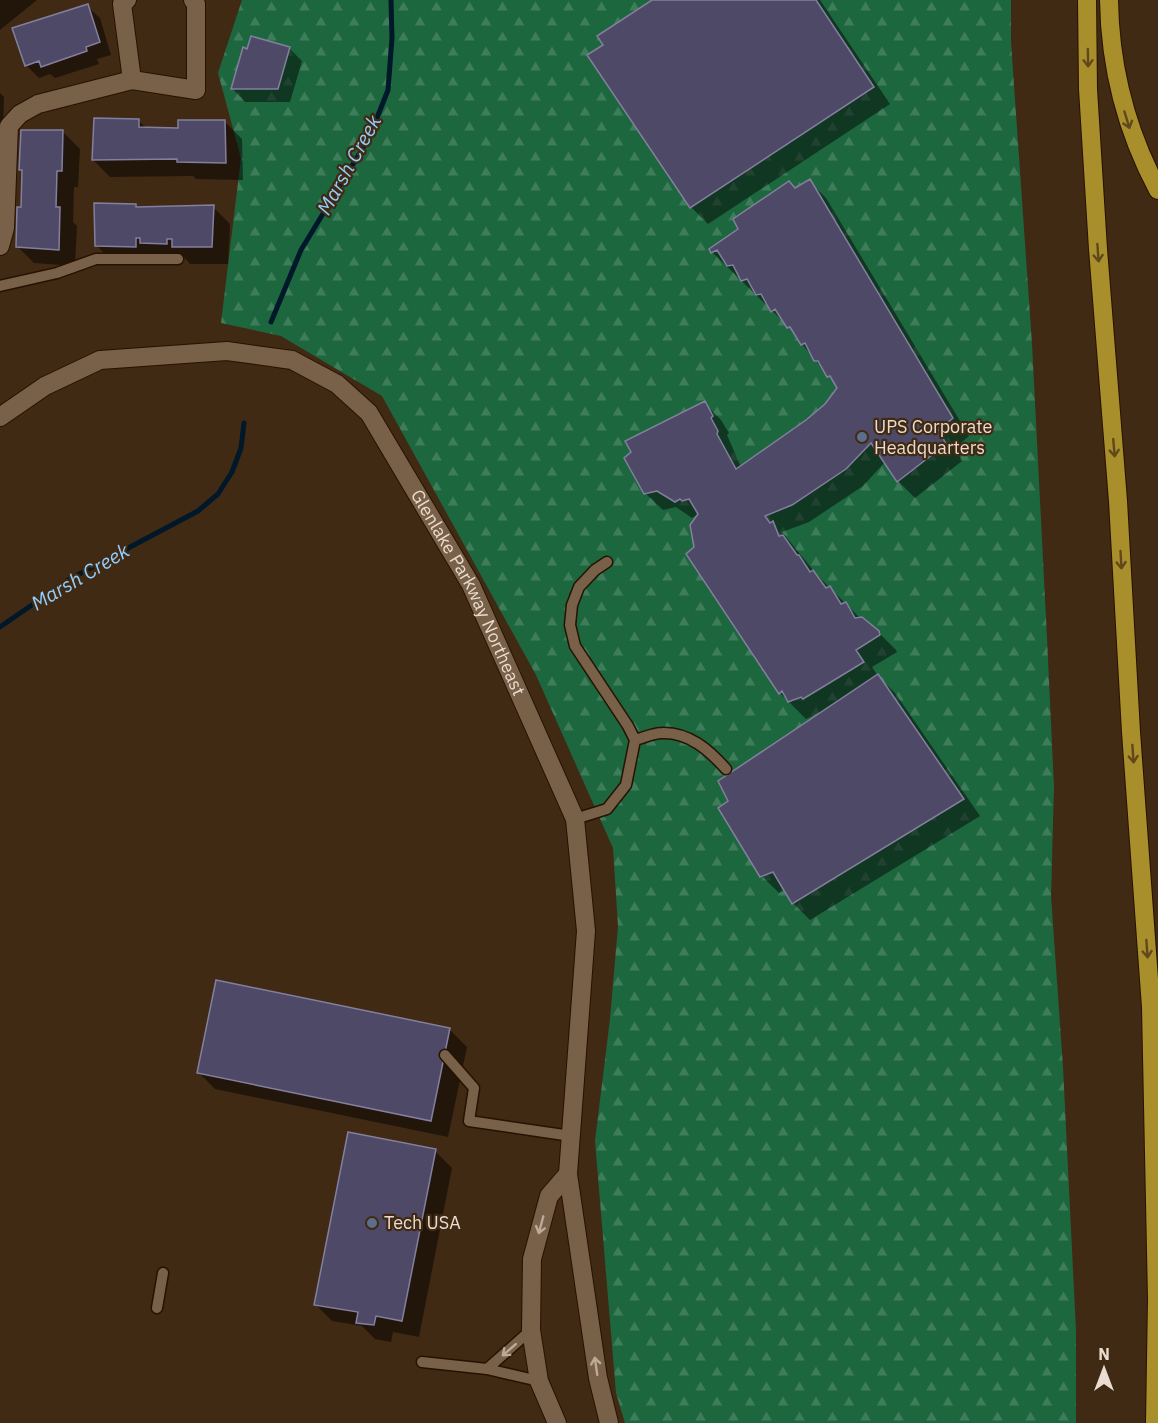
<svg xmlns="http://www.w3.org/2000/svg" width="1158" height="1423" font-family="'IBM Plex Sans',sans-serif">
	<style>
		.forest { fill: url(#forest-firs) }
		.shadow { fill: #0007 }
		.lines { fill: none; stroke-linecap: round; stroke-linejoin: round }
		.stream { stroke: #00182a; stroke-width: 5 }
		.building { fill: #4e4966; stroke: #847f9e; stroke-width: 1.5 }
		.service-casing { stroke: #261200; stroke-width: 13 }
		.minor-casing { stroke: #261200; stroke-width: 20 }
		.motorway-casing { stroke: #261200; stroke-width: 20 }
		.service { stroke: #786049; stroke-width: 10 }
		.minor { stroke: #786049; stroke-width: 18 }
		.motorway { stroke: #a98e2c; stroke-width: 18 }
		.oneway { stroke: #60481b }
		.oneway2 { stroke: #bcaa99 }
		.service-dot { fill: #5c6f8a; stroke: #402a14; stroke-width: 2 }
		.labels { text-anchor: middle; stroke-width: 4.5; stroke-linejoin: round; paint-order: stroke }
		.poi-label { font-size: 18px; fill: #eadccf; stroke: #402a14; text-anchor: start }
		.street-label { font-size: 18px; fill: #eadccf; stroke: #402a14 }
		.water-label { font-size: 20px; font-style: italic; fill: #92cefe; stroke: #402a14 }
	</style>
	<defs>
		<pattern id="forest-firs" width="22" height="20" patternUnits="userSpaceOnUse" patternTransform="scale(1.5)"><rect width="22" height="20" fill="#1d673f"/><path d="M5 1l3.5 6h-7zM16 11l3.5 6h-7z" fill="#3e7c5a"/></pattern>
	</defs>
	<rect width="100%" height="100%" fill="#402a14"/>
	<path class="forest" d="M242 0H1011V42L1032 344 1047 638 1054 787 1051 896 1063 1067 1076 1331V1423H625L616 1393 595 1141 610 1019 618 926 613 848 536 675 382 396 281 336 221 323 241 158 218 73Z"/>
	<path class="shadow" d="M0 0H37L0 30Z
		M654 0H820L890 104 708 224 691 207 605 45Z
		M87 6 100 18 111 55 97 59 99 64 55 78 50 74 39 78 26 65Z
		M289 48 302 61 290 102H245L233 89 244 49Z
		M0 93 4 97 3 134 0 133Z
		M139 121 147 129H179L225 122 242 139 243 180 196 179 193 176 110 177 93 160Z
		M63 132 80 149 78 187H74L73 222 77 226 75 266 34 263 17 246 22 209 24 173 21 170Z
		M809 181 826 198 969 436 955 448 962 461 915 498 898 481 885 462 863 486 809 522 782 532 818 576 860 618 878 632 896 650 897 652 872 667 878 676 895 693 980 816 810 920 793 903 785 890 779 893 762 876 821 714 820 712 806 719 780 693 688 554 696 547 700 513 692 518 676 507 663 510 645 493 704 403 721 420 729 433 727 435 741 467 807 422 826 405 839 388 802 344 797 335 712 252Z
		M135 205 139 209 213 207 230 224 228 264H190L184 257V260L114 263 97 246Z
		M217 982 450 1030 467 1047 448 1137 215 1089 198 1072Z
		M435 1151 452 1168 419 1337 393 1332 391 1342 375 1339 362 1326 332 1321 315 1304Z"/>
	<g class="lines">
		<path class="stream" d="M271 322 301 250 369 138 388 90 392 38 391 0
			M0 627 68 580 198 511 218 494 232 472 241 448 244 423"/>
	</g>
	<path class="building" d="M652 0H816L874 87 690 208 587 55 603 45 597 36Z
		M88 4 100 42 86 47 87 51 41 67 39 61 25 66 12 28Z
		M251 36 290 47 278 89H231L243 47 247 49Z
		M94 118 139 119V127L178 128V120H225L226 163 177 162V159L92 160Z
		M21 130H63L62 171H57L56 207H60L59 250 16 247 17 207H21L22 170H19Z
		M810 179 953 418 939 430 946 444 897 482 871 443 846 469 792 505 765 516 770 523 773 521 779 536 783 535 797 555H799L810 572 813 570 826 588 830 586 841 604 846 602 855 618 862 617 879 631 880 635 856 650 864 662 803 699 801 697 788 702 782 691 779 694 686 554 694 547 690 525 698 514 689 499 682 501 680 499 675 502 657 491 644 494 624 458 631 452 625 441 705 401 713 416 711 418 718 431 717 434 736 469 806 420 825 404 837 388 830 376 827 377 818 361H814L805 343 801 345 790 327 787 328 775 309 771 312 761 294 756 295 747 279 741 281 733 265 727 266 717 250 711 253 709 249 738 229 733 219 789 181 795 188Z
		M94 203 136 204V207L214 205 212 247H172V239H167V244L140 243V238H136V247L95 246Z
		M878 674 964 799 792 904 773 872 760 877 718 808 728 801 718 781Z
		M216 980 450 1028 431 1121 197 1073Z
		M348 1132 436 1149 402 1321 376 1316 374 1325 356 1323 358 1312 314 1305Z"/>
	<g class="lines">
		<defs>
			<path id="service" d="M0 286 57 273 96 259H178
				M635 740C643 738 653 733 662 733 689 732 709 750 726 769
				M575 819 607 809 626 785 635 740 628 726 575 646 570 625 572 605 579 587 595 570 607 562
				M445 1055 474 1088 469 1121 571 1136
				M157 1308 163 1273
				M422 1362 487 1369 539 1381
				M487 1369 531 1330"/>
			<g id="minor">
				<path d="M127 0 122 4 132 80"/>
				<path d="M0 246 5 228 9 126 20 114 38 104 132 80 196 90V4L193 0"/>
				<path id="s1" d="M0 417 45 386 100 360 227 351 292 360 337 384 369 413 471 585 575 819 586 931 568 1174 598 1378 609 1423"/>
				<path d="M557 1423 539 1381 531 1330 532 1259 549 1196 568 1174"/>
			</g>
			<path id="motorway" d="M1087 0 1088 89 1098 249 1118 501 1131 732 1151 1007 1157 1299 1155 1423
				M1109 0C1110 68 1126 130 1158 190"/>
		</defs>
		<use href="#service" class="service-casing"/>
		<use href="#minor" class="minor-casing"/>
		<use href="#motorway" class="motorway-casing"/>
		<use href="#service" class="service"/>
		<use href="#minor" class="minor"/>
		<use href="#motorway" class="motorway"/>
	</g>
	<defs><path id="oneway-shaft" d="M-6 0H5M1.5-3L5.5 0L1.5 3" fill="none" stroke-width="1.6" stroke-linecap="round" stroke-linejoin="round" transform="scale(1.5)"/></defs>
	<g class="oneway">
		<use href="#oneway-shaft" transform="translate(1088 58) rotate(89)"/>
		<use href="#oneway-shaft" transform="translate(1127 120) rotate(73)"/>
		<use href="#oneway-shaft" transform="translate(1098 253) rotate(86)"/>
		<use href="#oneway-shaft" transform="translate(1114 448) rotate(85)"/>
		<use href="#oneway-shaft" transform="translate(1121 560) rotate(87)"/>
		<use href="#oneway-shaft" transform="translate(1133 754) rotate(86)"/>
		<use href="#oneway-shaft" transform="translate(1147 949) rotate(86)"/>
	</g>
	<g class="oneway2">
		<use href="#oneway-shaft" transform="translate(541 1225) rotate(105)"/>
		<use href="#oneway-shaft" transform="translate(509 1350) rotate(139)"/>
		<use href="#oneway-shaft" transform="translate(596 1366) rotate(-98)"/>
	</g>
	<g class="service-dot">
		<circle cx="862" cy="437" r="6"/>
		<circle cx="372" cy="1223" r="6"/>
	</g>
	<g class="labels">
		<g class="poi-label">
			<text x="874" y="433">UPS Corporate<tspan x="874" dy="21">Headquarters</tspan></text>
			<text x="384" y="1229">Tech USA</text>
		</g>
		<g class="street-label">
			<text dy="6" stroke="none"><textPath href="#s1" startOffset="608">Glenlake Parkway Northeast</textPath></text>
		</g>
		<g class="water-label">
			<text transform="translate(349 165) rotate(-61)" y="7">Marsh Creek</text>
			<text transform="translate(80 577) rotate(-31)" y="7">Marsh Creek</text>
		</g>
	</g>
	<g transform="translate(1104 1369)" stroke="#402a14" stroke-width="4.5" paint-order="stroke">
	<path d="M0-4.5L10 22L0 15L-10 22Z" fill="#eadccf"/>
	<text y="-9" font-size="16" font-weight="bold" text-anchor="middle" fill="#eadccf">N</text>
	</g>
</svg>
